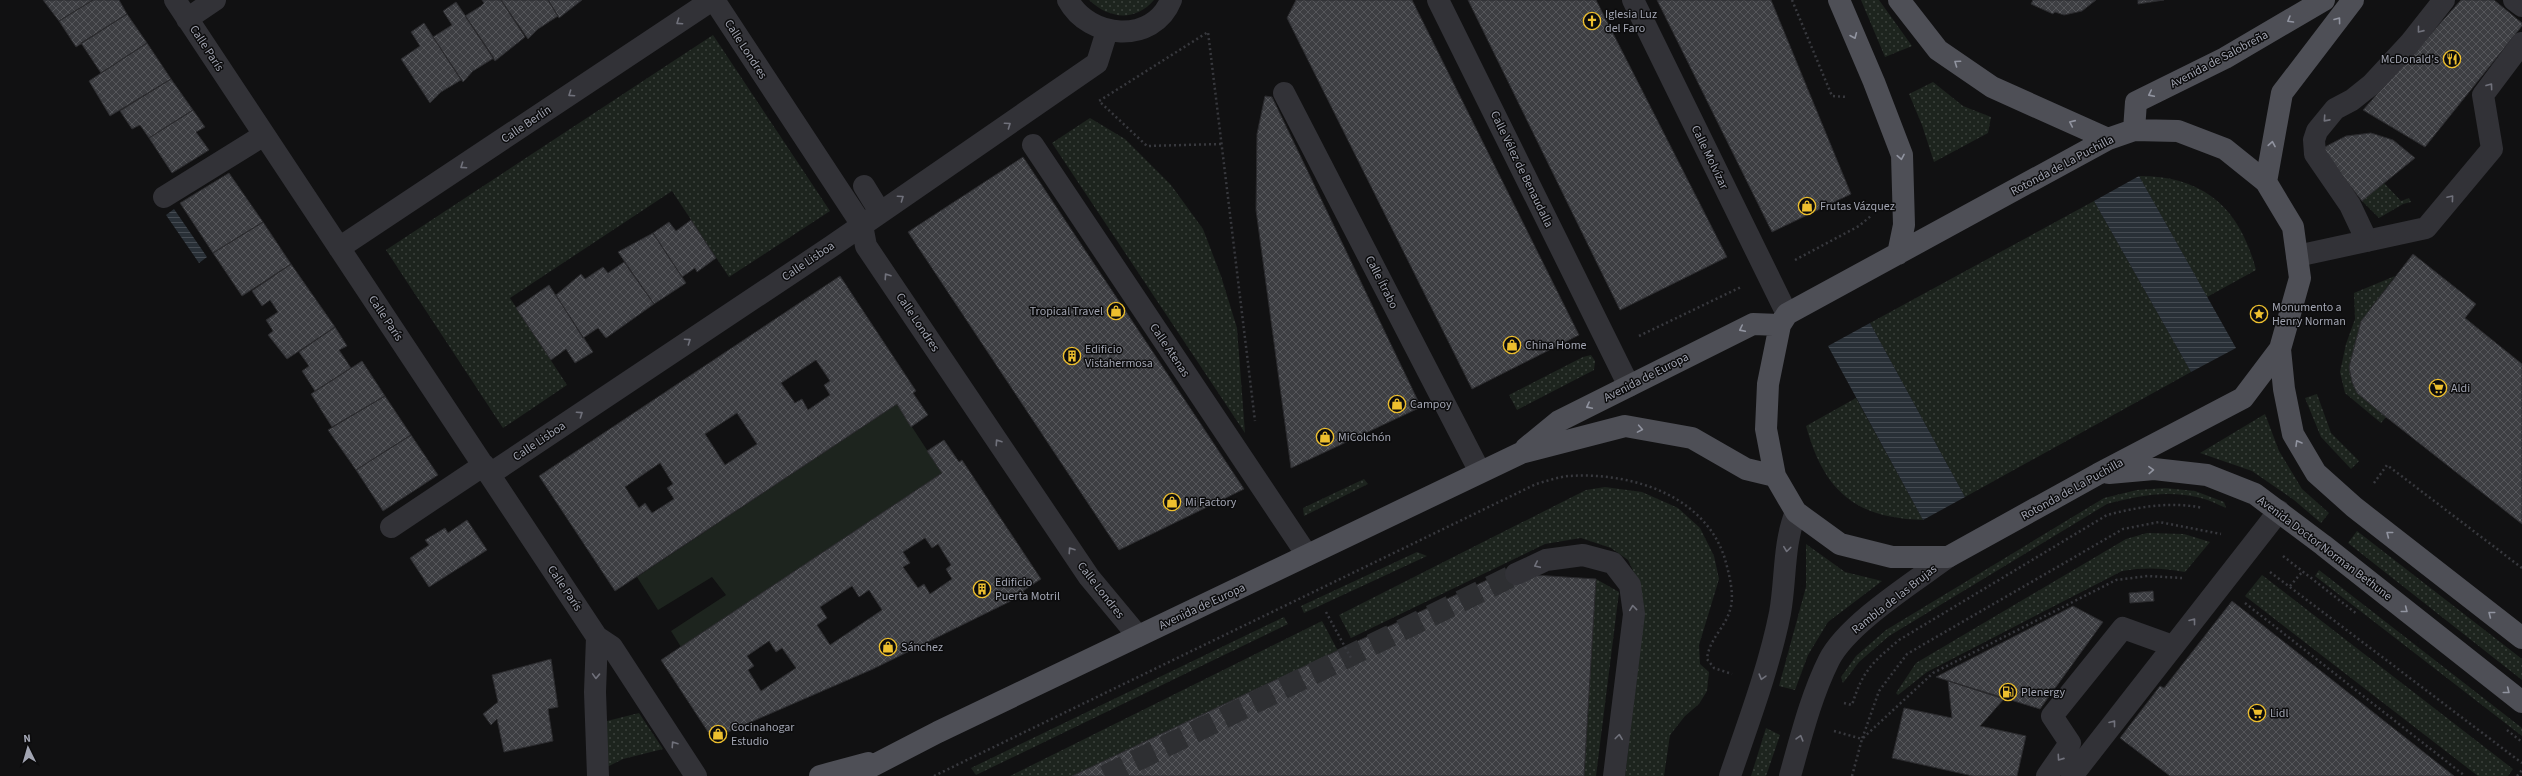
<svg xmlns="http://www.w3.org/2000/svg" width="2522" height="776" font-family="'Source Sans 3',sans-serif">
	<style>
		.grass { fill: url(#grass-dots) }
		.green { fill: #1d241e }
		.water { fill: url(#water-rules) }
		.building { fill: url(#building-cross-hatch); stroke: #2b2b2e; fill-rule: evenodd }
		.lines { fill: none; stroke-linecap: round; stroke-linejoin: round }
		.minor-tunnel { stroke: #2e2f32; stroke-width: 22; stroke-dasharray: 22 11; stroke-linecap: butt }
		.path { stroke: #38393e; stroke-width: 2.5; stroke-dasharray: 2 3; stroke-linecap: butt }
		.minor { stroke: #323237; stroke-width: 22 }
		.major { stroke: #4e4f56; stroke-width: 22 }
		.path-bridge { stroke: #38393e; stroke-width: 2.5; stroke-dasharray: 2 3; stroke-linecap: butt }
		.oneway { stroke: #9194a0 }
		.oneway2 { stroke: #70717b }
		.labels { text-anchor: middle; stroke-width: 3; stroke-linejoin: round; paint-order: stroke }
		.poi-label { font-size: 12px; fill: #a2a5b2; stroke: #0c0c0d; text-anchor: start }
		.street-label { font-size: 12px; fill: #a2a5b2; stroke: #0c0c0d }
	</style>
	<defs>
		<pattern id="grass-dots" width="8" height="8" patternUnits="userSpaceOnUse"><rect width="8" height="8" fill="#1d241e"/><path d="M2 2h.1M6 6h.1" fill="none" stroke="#3b413c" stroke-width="1.8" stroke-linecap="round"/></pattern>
		<pattern id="water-rules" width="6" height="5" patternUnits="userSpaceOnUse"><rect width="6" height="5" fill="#293037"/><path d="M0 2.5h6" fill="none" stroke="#454b52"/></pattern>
		<pattern id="building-cross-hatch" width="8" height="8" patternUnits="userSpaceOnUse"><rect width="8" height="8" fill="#3d3e42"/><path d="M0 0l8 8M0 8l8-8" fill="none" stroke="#56575b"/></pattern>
	</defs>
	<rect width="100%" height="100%" fill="#111112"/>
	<path class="grass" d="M1089 0H1154C1135 22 1109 19 1089 0Z
		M1861 0H1879L1912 46 1885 57Z
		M713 35 830 211 729 277 672 191 510 298 567 385 503 428 386 250Z
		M1933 82 1963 106 1991 117 1988 133 1934 162 1922 125 1909 94Z
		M1090 118 1125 139 1171 185 1203 229 1221 276 1237 328 1245 433 1052 143Z
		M2139 176C2204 176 2240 208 2256 270L2207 297Z
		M2384 183 2401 201 2409 198 2411 202 2403 204 2379 218 2362 201Z
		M2094 201 2191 372 1965 497 1870 323Z
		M2395 276 2361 321 2349 367 2352 382 2357 393 2386 417 2381 423 2345 393 2340 372 2346 344 2355 319 2354 293Z
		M1591 355 1595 361 1594 370 1517 410 1509 395 1583 357Z
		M2317 394 2331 433 2359 461 2351 469 2321 437 2305 398Z
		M1856 398 1923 520C1855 518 1824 491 1806 426Z
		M2265 414 2279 451 2302 489 2329 513 2321 523 2294 500 2252 471 2200 453Z
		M1364 479 1368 484 1304 516 1303 508Z
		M1605 487 1642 492 1678 508 1700 528 1714 556 1719 579 1699 645 1700 664 1709 672 1707 691 1699 704 1685 716 1670 735 1664 776H1625L1644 616 1640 585 1628 560 1611 548 1581 538 1545 544 1351 638 1339 615 1586 490Z
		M2165 488 2195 491 2224 502 2226 508C2217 504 2207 499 2197 497 2166 490 2136 496 2107 504L1889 636 1859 662 1843 683 1841 677 1856 656 1886 630 2104 498 2137 490Z
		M2357 531 2522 659V680L2348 543Z
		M2147 533 2184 534 2210 542 2185 572C2163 568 2145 567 2122 571L1927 672 1898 695 1896 693 1916 663 2126 539Z
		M1806 544 1845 572 1882 581 1828 622 1808 655 1795 690 1779 686 1806 587Z
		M1417 552 1427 556 1304 613 1301 606Z
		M2319 570 2522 728V736L2315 576Z
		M2262 575 2513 769 2508 776H2478L2245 596Z
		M1596 579 1619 592 1596 776H1584Z
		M1284 617 1288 624 976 775 971 768Z
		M1322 621 1338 651 1072 776H1010Z
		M639 713 663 749 623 759 607 767V721Z
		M1766 728 1780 735 1766 776H1751Z"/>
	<path class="green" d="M897 404 942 473 681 647 671 631 726 595 712 577 658 610 637 577Z"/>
	<path class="water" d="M2139 176 2236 348 2191 372 2094 201Z
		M174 209 207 257 199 263 166 215Z
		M1870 323 1965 497 1923 520 1828 346Z"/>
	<path class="building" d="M43 0H93L59 21Z
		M93 0H119L127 14 76 47 59 21Z
		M482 0H501L525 37 495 61 465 16 481 6 484 3Z
		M501 0H548L558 16 538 29 528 39Z
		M548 0H582L559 18Z
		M1296 0H1412L1579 335 1472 389 1287 18Z
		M1468 0H1596L1727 257 1620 310Z
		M1657 0H1771L1851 194 1772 232Z
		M2033 0H2096L2082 11 2064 15 2055 12 2053 14 2031 4Z
		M2138 0H2164L2138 4Z
		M2461 0H2494L2522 23V26L2425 147 2363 110Z
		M456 2 494 58 473 71 463 82 433 37 452 25 443 11Z
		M127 14 147 43 101 73 81 43Z
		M424 23 461 80 441 92 430 103 401 59 420 46 411 32Z
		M147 43 171 79 110 116 89 81Z
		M171 79 193 110 149 138 140 125 132 129 120 111Z
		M1265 96 1272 97 1421 407 1291 468 1256 210 1257 134Z
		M193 110 205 127 196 132 209 150 172 173 149 138Z
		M2371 133 2393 140 2415 158 2362 201 2321 149 2346 136Z
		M1023 157 1244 489 1119 550 908 232Z
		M229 173 263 222 213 253 180 203Z
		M691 220 716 258 697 272 695 268 682 277 653 233 669 222 676 231Z
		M263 222 291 264 242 296 213 253Z
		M653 233 686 283 654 304 618 252Z
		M2413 254 2476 304 2465 318 2522 364V524L2386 417 2357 393 2352 382 2349 367 2361 321Z
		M624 262 654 304 606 338 598 328 583 338 556 295 581 274 585 279 603 267 608 273Z
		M291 264 335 327 287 359 268 335 273 331 266 320 278 312 270 300 262 306 252 291Z
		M840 276 916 391 913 393 928 415 911 427 897 404 615 591 539 476ZM816 360 830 381 824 385 830 395 808 410 802 399 795 403 781 383ZM737 413 757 444 725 465 705 434ZM660 463 673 484 667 488 674 499 652 513 645 503 639 508 625 487Z
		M549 285 593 352 575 363 566 349 551 360 516 308Z
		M335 327 347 346 339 350 351 368 315 391 302 371 309 366 299 352Z
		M362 361 385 396 332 427 311 394Z
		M385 396 411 435 356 470 328 430Z
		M411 435 438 475 383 511 356 470Z
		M944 440 959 462 962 460 1041 579 1023 591 1025 594 873 669 728 732 726 729 712 738 661 660 942 473 927 451ZM925 538 932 548 938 544 951 565 946 569 952 579 930 594 924 584 918 588 903 567 910 563 903 552ZM852 586 859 597 869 590 882 610 830 645 817 625 827 618 820 607ZM769 641 776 652 782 648 796 668 761 691 748 670 754 666 747 656Z
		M467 520 487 550 429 587 410 558 429 545 425 540 445 528 448 533Z
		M1502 573 1596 579 1584 776H1072Z
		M2153 591 2154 601 2130 603 2129 593Z
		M2232 601 2454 776H2170L2120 738 2160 686 2164 688Z
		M2073 606 2103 622 2040 709 1936 677Z
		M551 659 558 707 548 709 553 741 504 752 497 719 491 725 483 714 498 702 492 675Z
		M1948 681 2004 699 1980 726 2026 736 2017 776H1973L1892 758 1904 708 1952 718Z"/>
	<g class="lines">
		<path class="minor-tunnel" d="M1105 776 1516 574"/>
		<path class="path" d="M1792 0 1832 96 1848 97
			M1221 144 1147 146 1099 101 1208 32 1255 421
			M1795 260 1859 226 1872 215
			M1639 336 1741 287
			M2374 483 2387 465 2522 568
			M2283 556 2357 614
			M2270 572 2522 763
			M2290 586 2303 571
			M2245 603 2465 776
			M1844 703 1852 705C1863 670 1872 663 1899 640L2107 515C2138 507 2171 501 2203 508
			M2507 730 2522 742
			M1834 731 1862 739 1879 691 1907 654 2123 529 2159 522 2221 534
			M934 776 1536 484C1547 481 1558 477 1569 476 1631 472 1705 495 1725 559 1729 574 1735 595 1730 610 1725 628 1709 639 1707 659L1714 668 1732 674
			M1852 776 1862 739 1933 673 2116 580 2148 576 2182 578
			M2517 776 2522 770"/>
		<path class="minor" d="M175 0 597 637 612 647 696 776
			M714 0 862 225 866 246 1089 577 1138 636
			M1068 0C1089 39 1153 45 1171 0
			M1438 0 1629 386
			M1633 0 1787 314
			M2514 0 2522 6
			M187 19 215 0
			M1284 93 1480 472
			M1033 145 1307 555
			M864 186 880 212
			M164 197 264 135
			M2367 241 2350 205 2315 154 2314 140 2317 131 2335 109 2352 100 2372 84 2410 43 2444 0
			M339 248 712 0
			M2297 256 2426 228 2492 149 2483 95 2522 43
			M490 474 832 246 1097 63 1107 31
			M391 527 484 465
			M1516 574 1546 560 1583 555 1613 563 1630 585 1634 614 1614 776
			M597 637 595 692 598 776
			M2052 716 2123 628 2173 646
			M1730 776C1748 723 1769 668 1780 613 1786 580 1783 544 1796 512
			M1790 776C1801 737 1811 696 1829 660 1847 624 1914 582 1948 557
			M2047 776 2070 743 2052 716
			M2072 776 2279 511"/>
		<path class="major" d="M1839 0 1874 82 1902 155 1904 225 1898 254
			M1899 0 1938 50 1992 87 2108 139
			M2134 130 2178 131 2225 149 2266 182 2293 227 2300 278 2280 349 2243 398 2098 474 1948 557H1892L1840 544 1796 512 1775 476 1766 429 1768 384 1780 325 1787 314 2108 139Z
			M2134 130 2136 102 2225 58 2324 0
			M2266 182 2282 93 2353 0
			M2280 349 2284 389 2293 434 2316 473 2354 507 2522 638
			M1526 448 1559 421 1753 324 1780 325
			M2109 473 2154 469 2207 475 2255 494 2323 545 2522 702
			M820 776 868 763
			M853 776 938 732 1521 453 1625 426 1692 438 1746 469 1775 476"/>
		<path class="path-bridge" d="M1326 612 1351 658"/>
	</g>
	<defs><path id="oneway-chevron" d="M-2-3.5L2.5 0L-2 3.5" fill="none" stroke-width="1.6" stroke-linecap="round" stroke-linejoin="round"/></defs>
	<g class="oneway">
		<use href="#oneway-chevron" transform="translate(2290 20) rotate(150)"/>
		<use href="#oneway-chevron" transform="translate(2338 20) rotate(-53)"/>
		<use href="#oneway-chevron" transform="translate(1854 36) rotate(67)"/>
		<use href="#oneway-chevron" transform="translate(1957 63) rotate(-145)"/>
		<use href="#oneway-chevron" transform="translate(2151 94) rotate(154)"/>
		<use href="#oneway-chevron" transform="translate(2072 123) rotate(-156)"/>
		<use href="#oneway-chevron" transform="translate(2272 144) rotate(-80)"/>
		<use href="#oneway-chevron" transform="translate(1901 157) rotate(80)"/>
		<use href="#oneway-chevron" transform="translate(1742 329) rotate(154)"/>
		<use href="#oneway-chevron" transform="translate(1589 406) rotate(153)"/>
		<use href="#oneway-chevron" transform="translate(1640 429) rotate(10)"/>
		<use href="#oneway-chevron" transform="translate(2298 443) rotate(-120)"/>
		<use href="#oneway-chevron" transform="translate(2151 470) rotate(-2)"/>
		<use href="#oneway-chevron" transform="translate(2389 534) rotate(-142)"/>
		<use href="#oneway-chevron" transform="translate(2405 610) rotate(38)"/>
		<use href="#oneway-chevron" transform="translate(2491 614) rotate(-142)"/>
		<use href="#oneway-chevron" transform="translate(2507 691) rotate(38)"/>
	</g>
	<g class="oneway2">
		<use href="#oneway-chevron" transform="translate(679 22) rotate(146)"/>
		<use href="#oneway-chevron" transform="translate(2420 30) rotate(129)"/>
		<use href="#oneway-chevron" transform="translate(2490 86) rotate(-54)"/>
		<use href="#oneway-chevron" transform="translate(571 94) rotate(146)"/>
		<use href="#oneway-chevron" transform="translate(2326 119) rotate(132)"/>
		<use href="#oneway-chevron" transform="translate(1008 125) rotate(-35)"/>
		<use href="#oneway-chevron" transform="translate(463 166) rotate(146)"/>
		<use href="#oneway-chevron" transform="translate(901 198) rotate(-35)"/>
		<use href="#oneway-chevron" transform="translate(2451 198) rotate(-50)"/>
		<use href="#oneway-chevron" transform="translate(887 276) rotate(-124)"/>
		<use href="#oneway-chevron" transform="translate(688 341) rotate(-34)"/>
		<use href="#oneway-chevron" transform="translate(580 414) rotate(-34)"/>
		<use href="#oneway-chevron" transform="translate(998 442) rotate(-124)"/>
		<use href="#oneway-chevron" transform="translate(1787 549) rotate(97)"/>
		<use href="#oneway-chevron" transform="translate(1071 550) rotate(-124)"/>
		<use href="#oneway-chevron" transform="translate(1537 565) rotate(155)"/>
		<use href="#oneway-chevron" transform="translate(1633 608) rotate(-96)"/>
		<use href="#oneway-chevron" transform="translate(2193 621) rotate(-52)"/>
		<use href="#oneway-chevron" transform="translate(596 676) rotate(92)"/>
		<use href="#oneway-chevron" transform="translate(1762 677) rotate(106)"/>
		<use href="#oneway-chevron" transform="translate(2113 723) rotate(-52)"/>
		<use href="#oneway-chevron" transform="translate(1619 737) rotate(-83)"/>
		<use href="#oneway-chevron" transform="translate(1800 738) rotate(-74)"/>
		<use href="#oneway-chevron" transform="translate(674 744) rotate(-124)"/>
		<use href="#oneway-chevron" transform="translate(2060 758) rotate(125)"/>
	</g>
	<defs>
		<symbol id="church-ring" viewBox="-11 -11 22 22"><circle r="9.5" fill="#0c0c0d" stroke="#edbf2e" stroke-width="1.5"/><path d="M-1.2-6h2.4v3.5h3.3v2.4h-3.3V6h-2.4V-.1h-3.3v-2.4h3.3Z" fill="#edbf2e"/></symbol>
		<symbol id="restaurant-ring" viewBox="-11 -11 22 22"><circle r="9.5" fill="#0c0c0d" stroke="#edbf2e" stroke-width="1.5"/><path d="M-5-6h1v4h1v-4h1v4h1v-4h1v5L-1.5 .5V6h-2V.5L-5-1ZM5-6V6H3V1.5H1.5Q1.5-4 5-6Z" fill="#edbf2e"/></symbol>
		<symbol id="shop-ring" viewBox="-11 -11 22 22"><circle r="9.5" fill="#0c0c0d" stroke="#edbf2e" stroke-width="1.5"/><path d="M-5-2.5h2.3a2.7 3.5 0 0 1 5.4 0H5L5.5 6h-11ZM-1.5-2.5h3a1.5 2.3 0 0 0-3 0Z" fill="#edbf2e"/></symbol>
		<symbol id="sight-ring" viewBox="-11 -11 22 22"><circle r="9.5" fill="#0c0c0d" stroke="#edbf2e" stroke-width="1.5"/><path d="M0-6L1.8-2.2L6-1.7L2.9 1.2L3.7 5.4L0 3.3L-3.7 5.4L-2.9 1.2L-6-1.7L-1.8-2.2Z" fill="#edbf2e"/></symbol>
		<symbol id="building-ring" viewBox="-11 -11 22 22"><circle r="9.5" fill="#0c0c0d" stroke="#edbf2e" stroke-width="1.5"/><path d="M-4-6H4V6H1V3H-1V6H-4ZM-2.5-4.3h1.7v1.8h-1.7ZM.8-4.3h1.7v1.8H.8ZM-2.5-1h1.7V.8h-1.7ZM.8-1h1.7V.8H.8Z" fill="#edbf2e"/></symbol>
		<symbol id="supermarket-ring" viewBox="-11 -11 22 22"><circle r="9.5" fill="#0c0c0d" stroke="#edbf2e" stroke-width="1.5"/><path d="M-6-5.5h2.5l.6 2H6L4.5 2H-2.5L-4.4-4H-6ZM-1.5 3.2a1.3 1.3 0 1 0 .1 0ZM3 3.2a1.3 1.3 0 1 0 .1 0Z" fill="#edbf2e"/></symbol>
		<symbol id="fuel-ring" viewBox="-11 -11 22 22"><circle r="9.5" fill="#0c0c0d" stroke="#edbf2e" stroke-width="1.5"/><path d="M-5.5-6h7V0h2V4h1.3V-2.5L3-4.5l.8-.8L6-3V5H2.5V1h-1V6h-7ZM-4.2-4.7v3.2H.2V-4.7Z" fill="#edbf2e"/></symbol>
	</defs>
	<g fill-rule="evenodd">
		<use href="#church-ring" x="1582" y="11" width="20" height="20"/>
		<use href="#restaurant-ring" x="2442" y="49" width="20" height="20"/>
		<use href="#shop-ring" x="1797" y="196" width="20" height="20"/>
		<use href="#shop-ring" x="1106" y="301" width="20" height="20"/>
		<use href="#sight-ring" x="2249" y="304" width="20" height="20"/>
		<use href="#shop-ring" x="1502" y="335" width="20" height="20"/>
		<use href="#building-ring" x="1062" y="346" width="20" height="20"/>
		<use href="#supermarket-ring" x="2428" y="378" width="20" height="20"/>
		<use href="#shop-ring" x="1387" y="394" width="20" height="20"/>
		<use href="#shop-ring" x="1315" y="427" width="20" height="20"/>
		<use href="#shop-ring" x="1162" y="492" width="20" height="20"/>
		<use href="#building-ring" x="972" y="579" width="20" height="20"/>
		<use href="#shop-ring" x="878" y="637" width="20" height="20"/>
		<use href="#fuel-ring" x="1998" y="682" width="20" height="20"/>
		<use href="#supermarket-ring" x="2247" y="703" width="20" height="20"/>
		<use href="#shop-ring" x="708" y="724" width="20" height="20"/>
	</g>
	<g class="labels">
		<g class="poi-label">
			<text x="1605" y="18">Iglesia Luz<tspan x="1605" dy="14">del Faro</tspan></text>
			<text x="2439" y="63" text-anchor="end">McDonald's</text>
			<text x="1820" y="210">Frutas Vázquez</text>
			<text x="2272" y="311">Monumento a<tspan x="2272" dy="14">Henry Norman</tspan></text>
			<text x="1103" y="315" text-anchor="end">Tropical Travel</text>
			<text x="1525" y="349">China Home</text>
			<text x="1085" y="353">Edificio<tspan x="1085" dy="14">Vistahermosa</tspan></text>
			<text x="2451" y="392">Aldi</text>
			<text x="1410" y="408">Campoy</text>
			<text x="1338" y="441">MiColchón</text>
			<text x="1185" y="506">Mi Factory</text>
			<text x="995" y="586">Edificio<tspan x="995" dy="14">Puerta Motril</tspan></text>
			<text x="901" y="651">Sánchez</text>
			<text x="2021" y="696">Plenergy</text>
			<text x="2270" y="717">Lidl</text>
			<text x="731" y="731">Cocinahogar<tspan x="731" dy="14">Estudio</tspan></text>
		</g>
		<g class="street-label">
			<text transform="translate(207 48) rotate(57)" y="4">Calle París</text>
			<text transform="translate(746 49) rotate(57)" y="4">Calle Londres</text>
			<text transform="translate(2219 59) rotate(-28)" y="4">Avenida de Salobreña</text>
			<text transform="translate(526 124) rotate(-34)" y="4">Calle Berlín</text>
			<text transform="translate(1710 157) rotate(64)" y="4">Calle Molvízar</text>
			<text transform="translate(2062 165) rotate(-28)" y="4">Rotonda de La Puchilla</text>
			<text transform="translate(1522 169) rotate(64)" y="4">Calle Vélez de Benaudalla</text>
			<text transform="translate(808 261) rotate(-34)" y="4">Calle Lisboa</text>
			<text transform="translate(1382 282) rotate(63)" y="4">Calle Ítrabo</text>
			<text transform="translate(386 318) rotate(56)" y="4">Calle París</text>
			<text transform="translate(918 322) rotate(56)" y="4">Calle Londres</text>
			<text transform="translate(1170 350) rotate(56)" y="4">Calle Atenas</text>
			<text transform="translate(1646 377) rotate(-27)" y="4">Avenida de Europa</text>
			<text transform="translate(539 441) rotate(-34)" y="4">Calle Lisboa</text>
			<text transform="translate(2072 489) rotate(-29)" y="4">Rotonda de La Puchilla</text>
			<text transform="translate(2325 548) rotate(37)" y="4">Avenida Doctor Norman Bethune</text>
			<text transform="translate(565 588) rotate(56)" y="4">Calle París</text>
			<text transform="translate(1101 590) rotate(52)" y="4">Calle Londres</text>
			<text transform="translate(1894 599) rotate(-38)" y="4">Rambla de las Brujas</text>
			<text transform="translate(1202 606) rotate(-25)" y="4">Avenida de Europa</text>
		</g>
	</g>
	<g transform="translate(28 748) rotate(355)" stroke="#0c0c0d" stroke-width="3" paint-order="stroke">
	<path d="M0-3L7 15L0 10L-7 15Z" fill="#a2a5b2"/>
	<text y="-6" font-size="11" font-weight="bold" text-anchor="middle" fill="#a2a5b2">N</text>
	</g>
</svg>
